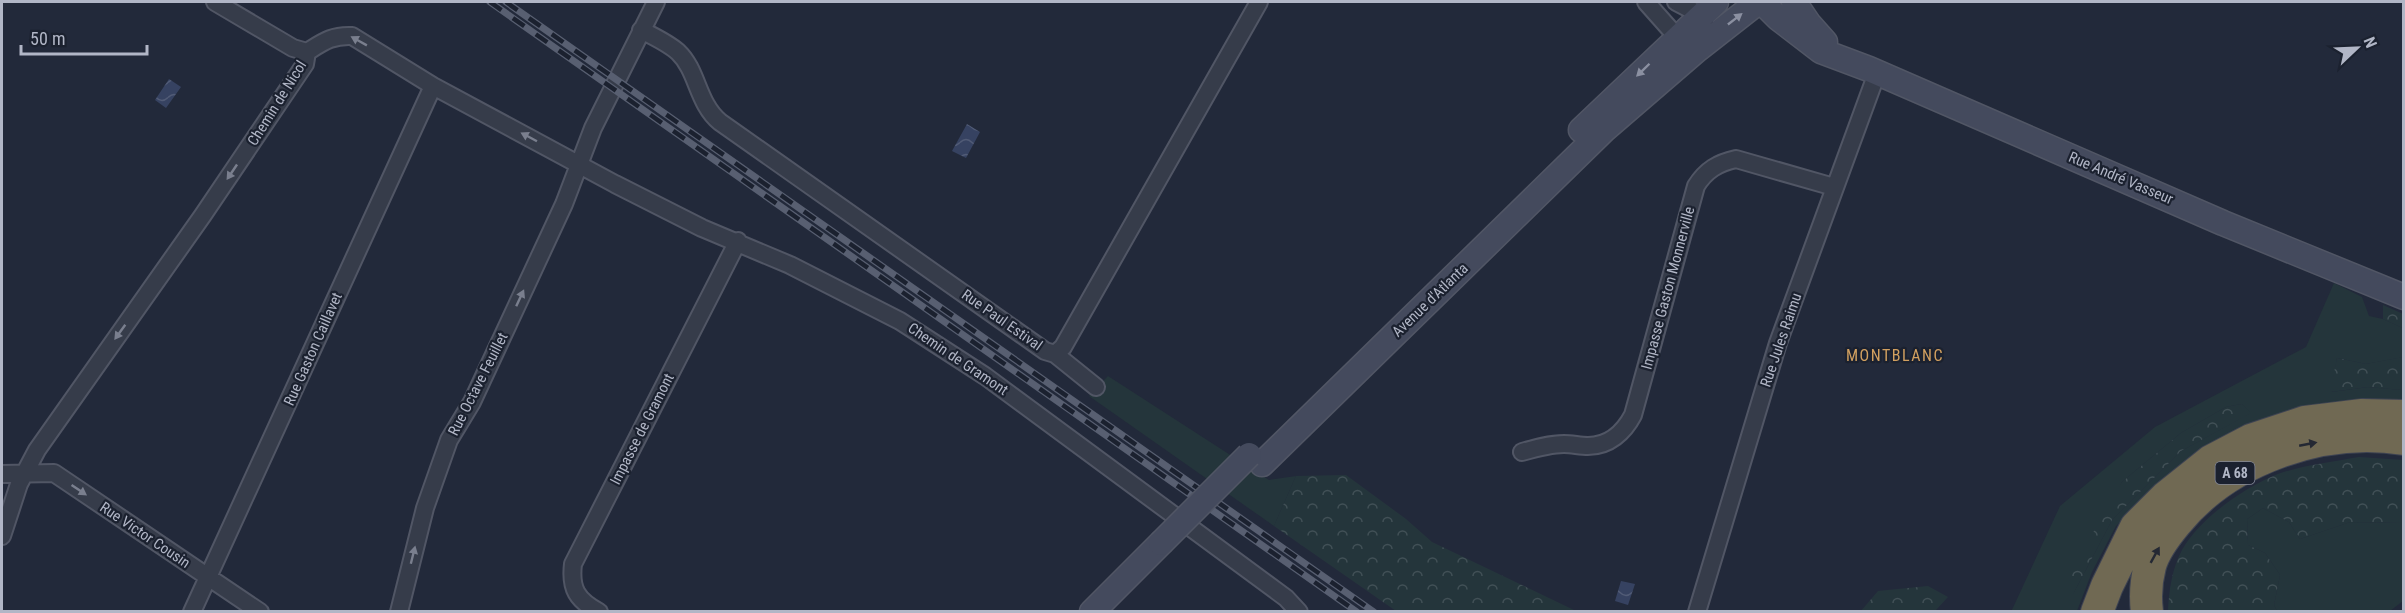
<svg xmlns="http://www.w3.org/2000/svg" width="2405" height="613" font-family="'Roboto Condensed',sans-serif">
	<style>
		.green { fill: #24353b; fill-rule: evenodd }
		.forest { fill: url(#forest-crowns) }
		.water { fill: url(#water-waves) }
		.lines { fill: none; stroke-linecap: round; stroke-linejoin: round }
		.street-casing { stroke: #515665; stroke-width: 20 }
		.secondary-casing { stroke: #515665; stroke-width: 27 }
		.highway-casing { stroke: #3e4352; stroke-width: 34 }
		.street { stroke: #363c4a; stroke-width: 16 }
		.secondary { stroke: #444a5d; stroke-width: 24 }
		.highway { stroke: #706953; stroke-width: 32 }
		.rail-casing { stroke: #585f71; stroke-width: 7 }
		.rail { stroke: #1b212f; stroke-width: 4.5; stroke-dasharray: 14; stroke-linecap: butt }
		.secondary-bridge-casing { stroke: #515665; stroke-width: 27; stroke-linecap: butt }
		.secondary-bridge { stroke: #444a5d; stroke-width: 24 }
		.oneway { fill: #8b90a1 }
		.oneway2 { fill: #7a7f8e }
		.oneway3 { fill: #242833 }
		.labels { text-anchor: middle; stroke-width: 4.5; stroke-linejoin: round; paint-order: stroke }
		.shield { fill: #1b212f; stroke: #848999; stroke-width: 1.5 }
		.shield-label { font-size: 14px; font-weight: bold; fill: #b1b6c6 }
		.street-label { font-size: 15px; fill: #b1b6c6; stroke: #1b212f }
		.neighbourhood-label { font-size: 16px; letter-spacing: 1.5px; fill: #d2a060; stroke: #1b212f }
	</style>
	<defs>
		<pattern id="forest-crowns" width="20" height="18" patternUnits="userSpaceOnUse" patternTransform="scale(1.5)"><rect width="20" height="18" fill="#24353b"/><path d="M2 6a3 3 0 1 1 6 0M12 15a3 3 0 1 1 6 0" fill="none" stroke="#415056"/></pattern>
		<pattern id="water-waves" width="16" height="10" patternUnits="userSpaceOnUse" patternTransform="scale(1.5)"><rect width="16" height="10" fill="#364261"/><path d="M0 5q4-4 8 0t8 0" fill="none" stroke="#515b76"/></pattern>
	</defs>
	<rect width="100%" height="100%" fill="#22293a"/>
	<path class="green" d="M2334 283 2362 297 2369 316 2383 319 2403 328 2404 357 2366 364 2337 358 2331 392 2368 387 2403 390V402L2157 485 2116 526 2092 572 2077 611 2011 612 2060 506 2155 427 2306 347ZM2242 404 2250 413 2181 451 2112 520 2073 594 2122 482 2181 433 2226 407Z
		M1108 376 1269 480 1296 476 1274 526 1089 396Z
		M2263 508 2289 522 2300 539 2350 522 2403 523V601L2390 611H2277L2274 605 2280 575 2265 553 2248 545 2247 519Z"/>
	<path class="forest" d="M2383 305 2403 314V328L2383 319Z
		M2403 357V390L2368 387 2330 392 2337 358 2366 364Z
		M2242 404 2251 413 2181 451 2112 520 2073 594 2066 580 2122 482 2181 433 2226 407Z
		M2359 457 2403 460V523L2350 522 2300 539 2289 522 2263 508 2247 519 2248 545 2265 553 2280 575 2274 605 2277 611H2168C2169 590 2172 569 2182 550 2200 518 2245 487 2278 474 2304 465 2332 462 2359 457Z
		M1346 475 1406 519 1432 542 1576 611H1396L1274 526 1296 476Z
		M1928 586 1948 597 1935 611H1861L1878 591Z"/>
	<path class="water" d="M169 79 181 87 166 108 155 100Z
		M967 124 980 132 966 158 952 151Z
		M1621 581 1635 584 1628 605 1615 601Z"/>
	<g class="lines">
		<defs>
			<path id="street" d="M215 2 293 48 307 52
				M1646 2 1677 37 1687 43
				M1676 2 1701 15 1705 23
				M641 30C653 36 668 43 678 52 698 71 697 103 720 122L1045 351 1055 354 1063 347 1259 2
				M1055 354 1096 387
				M1522 452C1536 448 1550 444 1564 444 1572 444 1580 446 1588 446 1609 446 1624 432 1633 415L1696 186C1706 170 1718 163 1736 159L1834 187
				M2 474 54 473 260 612
				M2 536 19 484 37 450 203 215 305 64 307 52C323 42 332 35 352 36L433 86 615 184 702 228 790 265 900 321 985 376 1286 598 1299 612
				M192 612 433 86
				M399 612 425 508 449 440 472 402 564 204 593 128 656 2
				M599 612C577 600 570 589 573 564L738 241
				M1697 612 1778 343 1877 73"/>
			<path id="secondary" d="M1762 2 1778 18 1821 51 1869 69 2223 223 2404 297
				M1794 2 1809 24 1825 42
				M1581 130 1716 2
				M1262 464 1604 130 1698 49 1758 2
				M1092 612 1161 543"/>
			<path id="highway" d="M2097 612 2107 586 2136 527 2166 497 2211 461 2251 440 2305 422 2362 415 2404 416
				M2147 612C2145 596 2146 581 2150 566 2154 551 2166 535 2176 523 2228 459 2322 426 2404 439"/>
		</defs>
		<use href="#street" class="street-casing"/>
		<use href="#secondary" class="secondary-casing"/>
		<use href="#highway" class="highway-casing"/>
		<use href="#street" class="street"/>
		<use href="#secondary" class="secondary"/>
		<use href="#highway" class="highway"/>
		<defs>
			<path id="rail" d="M490 2 1357 612
				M506 2 1374 612"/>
		</defs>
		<use href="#rail" class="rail-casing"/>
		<use href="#rail" class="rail"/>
		<defs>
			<path id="secondary-bridge" d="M1161 543 1249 455"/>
		</defs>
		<use href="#secondary-bridge" class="secondary-bridge-casing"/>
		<use href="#secondary-bridge" class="secondary-bridge"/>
	</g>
	<defs><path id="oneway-solid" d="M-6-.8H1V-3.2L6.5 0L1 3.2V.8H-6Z" transform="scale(1.5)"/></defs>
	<g class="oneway">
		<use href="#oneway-solid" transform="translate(1735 19) rotate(-38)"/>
		<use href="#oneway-solid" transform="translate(1643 70) rotate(136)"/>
	</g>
	<g class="oneway2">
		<use href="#oneway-solid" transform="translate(359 41) rotate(-151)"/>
		<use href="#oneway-solid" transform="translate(529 137) rotate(-152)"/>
		<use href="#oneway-solid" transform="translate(232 172) rotate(124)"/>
		<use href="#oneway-solid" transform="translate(520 298) rotate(-65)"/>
		<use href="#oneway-solid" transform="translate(120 332) rotate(126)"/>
		<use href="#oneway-solid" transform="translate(79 490) rotate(34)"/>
		<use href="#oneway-solid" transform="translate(413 555) rotate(-76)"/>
	</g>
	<g class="oneway3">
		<use href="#oneway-solid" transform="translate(2308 444) rotate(-11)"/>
		<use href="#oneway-solid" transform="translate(2155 555) rotate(-61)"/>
	</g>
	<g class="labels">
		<rect class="shield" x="2215.5" y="462" width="39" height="22" rx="4.5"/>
		<g class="shield-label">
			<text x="2235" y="478">A 68</text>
		</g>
		<g class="street-label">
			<text transform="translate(277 103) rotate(-58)" y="5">Chemin de Nicol</text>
			<text transform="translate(2121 178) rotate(23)" y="5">Rue André Vasseur</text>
			<text transform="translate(1668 288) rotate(-75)" y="5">Impasse Gaston Monnerville</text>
			<text transform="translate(1430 300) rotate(-44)" y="5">Avenue d'Atlanta</text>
			<text transform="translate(1002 320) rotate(35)" y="5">Rue Paul Estival</text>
			<text transform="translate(1781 340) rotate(-71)" y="5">Rue Jules Raimu</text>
			<text transform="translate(313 349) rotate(-66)" y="5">Rue Gaston Caillavet</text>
			<text transform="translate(958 359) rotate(34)" y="5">Chemin de Gramont</text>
			<text transform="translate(478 384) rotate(-63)" y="5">Rue Octave Feuillet</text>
			<text transform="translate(642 429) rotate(-63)" y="5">Impasse de Gramont</text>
			<text transform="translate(145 535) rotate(34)" y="5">Rue Victor Cousin</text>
		</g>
		<g class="neighbourhood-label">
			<text x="1895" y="361">MONTBLANC</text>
		</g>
	</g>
	<rect width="2405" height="613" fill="none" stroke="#b1b6c6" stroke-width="6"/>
	<g transform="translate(2357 48) rotate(67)" stroke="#1b212f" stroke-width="4.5" paint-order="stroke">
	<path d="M0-4.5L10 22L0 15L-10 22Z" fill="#b1b6c6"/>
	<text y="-9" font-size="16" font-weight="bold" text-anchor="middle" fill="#b1b6c6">N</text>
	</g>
	<path d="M21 45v9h126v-9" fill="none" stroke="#b1b6c6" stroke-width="3"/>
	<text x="30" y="45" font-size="18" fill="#b1b6c6" stroke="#1b212f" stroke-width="4.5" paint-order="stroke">50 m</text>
</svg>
